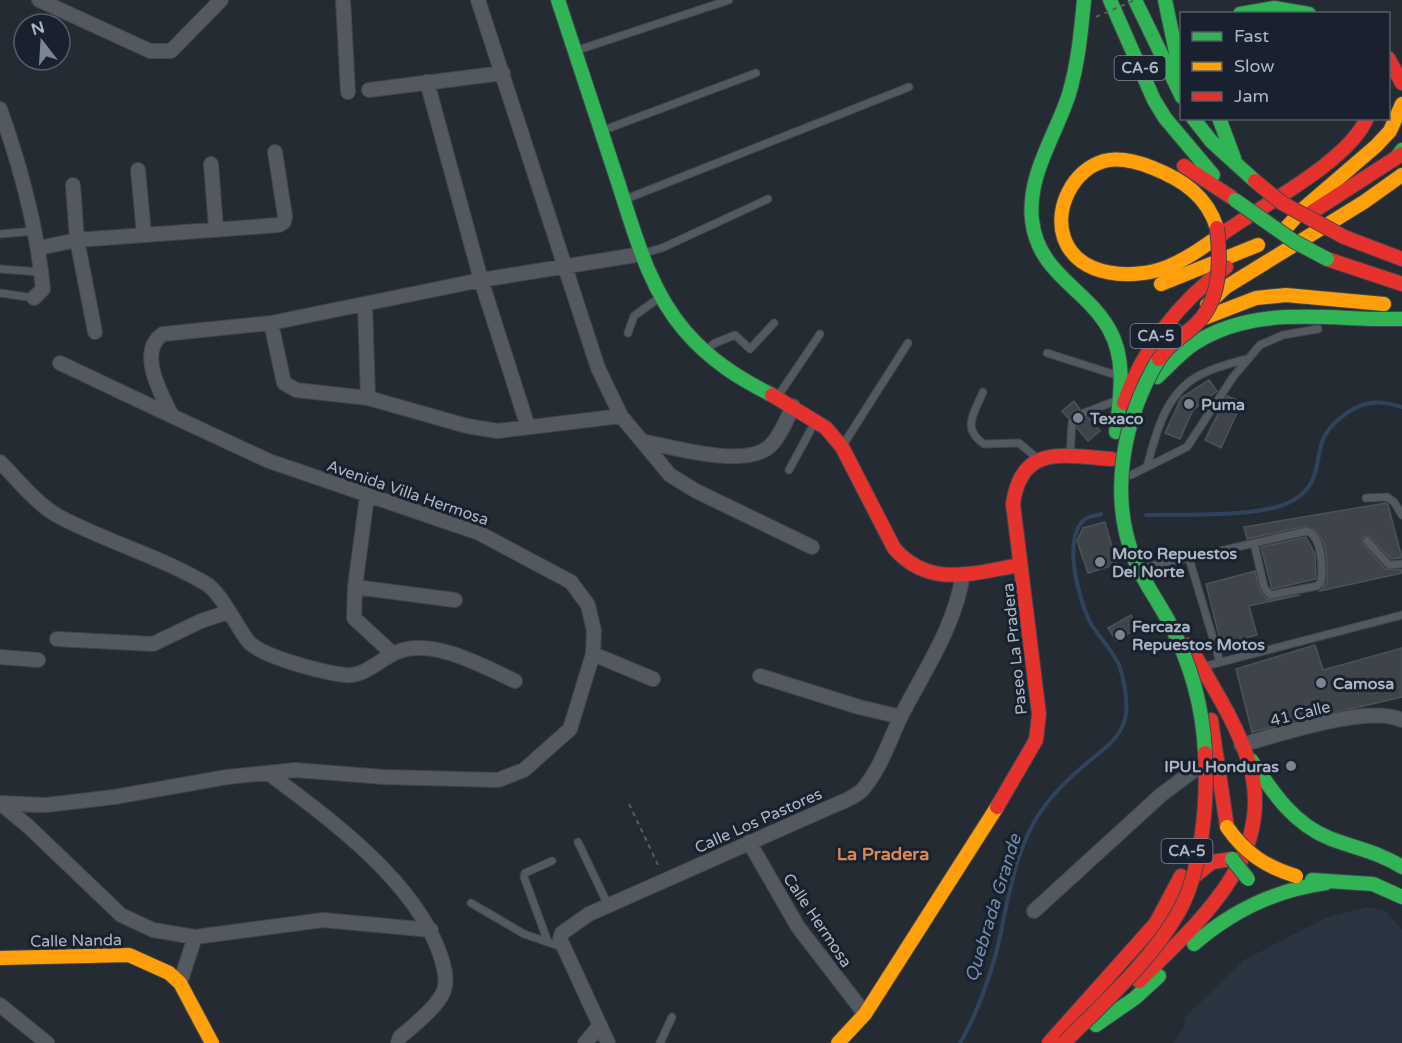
<svg xmlns="http://www.w3.org/2000/svg" width="1402" height="1043" font-family="'Varela Round',sans-serif">
	<style>
		.airport { fill: #2b3542 }
		.lines { fill: none; stroke-linecap: round; stroke-linejoin: round }
		.stream { stroke: #2f445c; stroke-width: 4 }
		.building { fill: #3e444a; stroke: #4b525a; stroke-width: 1.5 }
		.lane-casing { stroke: #40464b; stroke-width: 9 }
		.street-casing { stroke: #40464b; stroke-width: 16 }
		.fast-casing { stroke: #40464b; stroke-width: 16 }
		.slow-casing { stroke: #40464b; stroke-width: 16 }
		.jam-casing { stroke: #40464b; stroke-width: 16 }
		.path { stroke: #565e64; stroke-width: 2; stroke-dasharray: 4.5 4.5; stroke-linecap: butt }
		.lane { stroke: #545960; stroke-width: 7 }
		.street { stroke: #545960; stroke-width: 14 }
		.fast { stroke: #30b455; stroke-width: 14 }
		.slow { stroke: #ff9f0a; stroke-width: 14 }
		.jam { stroke: #e5322d; stroke-width: 14 }
		.fast-bridge-casing { stroke: #40464b; stroke-width: 16; stroke-linecap: butt }
		.slow-bridge-casing { stroke: #40464b; stroke-width: 16; stroke-linecap: butt }
		.jam-bridge-casing { stroke: #40464b; stroke-width: 16; stroke-linecap: butt }
		.path-bridge { stroke: #565e64; stroke-width: 2; stroke-dasharray: 4.5 4.5; stroke-linecap: butt }
		.fast-bridge { stroke: #30b455; stroke-width: 14 }
		.slow-bridge { stroke: #ff9f0a; stroke-width: 14 }
		.jam-bridge { stroke: #e5322d; stroke-width: 14 }
		.poi-dot { fill: #7c8692; stroke: #18212d; stroke-width: 2 }
		.labels { text-anchor: middle; stroke-width: 6; stroke-linejoin: round; paint-order: stroke }
		.shield { fill: #18212d; stroke: #808a97; stroke-width: 1.5 }
		.shield-label { font-size: 15px; font-weight: bold; fill: #acb7c5 }
		.poi-label { font-size: 16px; font-weight: bold; fill: #acb7c5; stroke: #18212d; text-anchor: start }
		.street-label { font-size: 16px; fill: #acb7c5; stroke: #18212d }
		.neighbourhood-label { font-size: 18px; font-weight: bold; fill: #d98953; stroke: #18212d }
		.water-label { font-size: 18px; font-style: italic; fill: #728eb0; stroke: #18212d }
	</style>
	<rect width="100%" height="100%" fill="#242b32"/>
	<path class="airport" d="M1367 907 1386 911 1402 930V1043H1173L1185 1026 1184 1018 1244 960 1326 918Z"/>
	<g class="lines">
		<path class="stream" d="M1146 515C1182 514 1262 518 1292 501 1319 486 1315 466 1322 442 1328 424 1352 406 1370 403 1381 401 1392 404 1402 407
			M960 1043C977 1015 993 969 1000 937 1008 899 1014 859 1033 824 1044 804 1063 783 1080 769 1096 754 1119 742 1125 719 1129 705 1124 679 1119 665 1112 650 1100 638 1091 624 1079 601 1062 540 1084 520 1088 516 1095 516 1101 514"/>
	</g>
	<path class="building" d="M1209 380 1217 391 1193 410 1180 439 1165 433 1181 398Z
		M1227 396 1242 402 1221 448 1205 440Z
		M1074 401 1080 409V417H1088L1100 431 1088 441 1077 428V419L1068 418 1062 411Z
		M1386 503 1388 505 1402 558 1391 559 1369 536 1363 537 1362 543 1385 569 1402 570V573L1320 591 1327 583V561L1324 543 1315 530 1306 526 1247 539 1244 527Z
		M1105 522 1117 564 1088 573 1077 541 1083 528Z
		M1306 537 1315 554 1316 579 1272 589 1261 547Z
		M1255 571 1259 589 1267 600 1300 595 1249 606 1257 635 1221 644 1206 584Z
		M1131 615 1138 628 1116 641 1108 628Z
		M1315 645 1323 670 1402 648V697L1252 732 1236 669Z"/>
	<g class="lines">
		<defs>
			<path id="lane" d="M578 50 729 0
				M604 130 756 73
				M626 199 909 87
				M0 234 35 231
				M644 253 662 248 768 199
				M0 269 41 272
				M0 293 34 298
				M628 333 634 316 659 298
				M706 350 715 343 735 335 750 349 774 323
				M1047 353 1116 375
				M983 392C974 414 961 428 984 444L1019 443 1038 459
				M778 396 820 334
				M1084 413 1115 401
				M843 445 908 343
				M1070 456 1072 422
				M1147 467C1156 432 1166 391 1202 374 1216 367 1232 363 1246 359
				M789 470 815 422
				M1131 475 1187 447 1233 377 1260 345 1283 335 1318 329
				M1366 498 1387 497 1394 502 1402 515
				M1367 541 1389 565 1402 564
				M1189 558C1228 549 1267 540 1307 531 1322 536 1323 568 1321 582L1317 586 1270 595 1264 587 1254 543
				M1150 566 1189 558 1220 662
				M1206 666 1402 615
				M578 842 608 905
				M471 903 524 934 562 947
				M548 942 524 877 525 873 552 861
				M660 1043 672 1017"/>
			<path id="street" d="M39 0 150 51H171L221 0
				M343 0 348 92
				M478 0 598 368 621 416 670 475 696 491 812 547
				M427 82 481 280 528 427
				M369 90 503 73
				M0 109C21 168 37 227 43 289L34 298
				M211 164 216 228
				M138 170 144 234
				M73 185 77 240 95 332
				M39 248 77 240 279 225 284 222 285 216 275 152
				M365 304 368 398
				M271 323 284 383 296 390 368 398 467 426 498 431 621 416
				M60 363 172 416
				M642 441C672 447 745 469 770 446 780 437 787 419 793 406
				M0 462C18 480 37 505 60 517 107 542 159 556 205 583 221 592 236 626 248 641 261 657 325 673 346 675 363 677 380 660 395 653 430 636 483 666 515 681
				M367 496 355 587 354 618 393 654
				M355 587 455 600
				M57 639 153 644 201 621 228 612
				M593 654 653 679
				M0 657 38 660
				M760 676 859 707 901 717
				M1241 745C1278 735 1368 704 1402 720
				M268 773C329 818 415 881 440 954 443 964 447 975 445 986 443 1003 413 1026 400 1037L398 1043
				M0 803 46 805 114 797 227 777 295 770 384 777 498 780 524 770 570 729 593 654 594 631 588 605 571 582 479 533 269 461 172 416C162 395 136 352 163 334L271 323 481 280 642 254
				M0 803 29 827 121 915 153 930 195 937 323 920 431 930
				M749 842 798 927 865 1014
				M1034 911 1161 795 1197 768
				M180 983 195 937
				M0 1005 47 1043
				M585 1043 600 1025
				M608 1043 560 939 562 933 589 914 828 808C839 803 857 797 864 788 881 767 889 742 900 718 924 671 955 627 963 574"/>
			<path id="fast" d="M558 0C577 58 596 116 615 173 633 227 647 287 685 331 710 360 738 378 772 395
				M1084 0C1081 32 1078 64 1069 94 1056 135 1027 175 1032 220 1038 274 1086 288 1109 329 1127 360 1120 399 1116 432
				M1110 0 1154 100 1165 118 1213 175
				M1135 0 1182 97
				M1165 0 1181 76
				M1240 14 1274 8 1309 14
				M1193 118 1211 141 1255 181
				M1219 118 1234 158
				M1397 157 1402 150
				M1157 377C1169 366 1181 352 1195 343 1258 303 1331 321 1402 319
				M1251 760C1272 791 1292 823 1329 838 1354 848 1379 852 1402 867
				M1312 880 1373 884 1402 897
				M1194 944C1233 910 1275 890 1326 883
				M1096 1025 1135 998 1159 976"/>
			<path id="slow" d="M1217 228C1207 196 1183 180 1153 168 1138 162 1120 157 1104 161 1073 170 1054 208 1064 238 1078 278 1134 280 1167 267 1187 259 1205 246 1222 234
				M1286 228 1304 208 1376 146 1390 131 1402 104
				M1161 284 1258 245
				M1207 305 1226 287 1364 202 1402 175
				M1199 320 1256 298 1286 295 1384 304
				M0 958 129 955 169 973 180 983 212 1043
				M838 1043 865 1014 997 807"/>
			<path id="jam" d="M1388 58 1402 83
				M1184 166 1231 197
				M1312 212 1402 154
				M1222 234C1262 205 1348 162 1367 118
				M1344 237 1402 259
				M1327 259 1402 284
				M772 395 826 428 842 447 894 548C929 589 973 573 1020 565
				M1124 403C1144 346 1178 303 1226 267
				M1211 720 1227 827
				M997 807 1036 740 1039 714 1013 504C1021 443 1065 456 1112 459
				M1186 883 1212 862 1232 859
				M1139 981C1198 923 1278 855 1249 763 1236 721 1210 683 1189 645
				M1049 1043 1156 923 1181 876"/>
		</defs>
		<use href="#lane" class="lane-casing"/>
		<use href="#street" class="street-casing"/>
		<use href="#fast" class="fast-casing"/>
		<use href="#slow" class="slow-casing"/>
		<use href="#jam" class="jam-casing"/>
		<path class="path" d="M629 804 660 869"/>
		<use href="#lane" class="lane"/>
		<use href="#street" class="street"/>
		<use href="#fast" class="fast"/>
		<use href="#slow" class="slow"/>
		<use href="#jam" class="jam"/>
		<defs>
			<path id="fast-bridge" d="M1235 200 1295 242 1327 259
				M1159 359C1123 418 1108 496 1135 561 1144 583 1158 601 1169 622 1190 662 1203 708 1205 753
				M1232 859 1248 879"/>
			<path id="slow-bridge" d="M1227 827C1245 853 1266 867 1296 876"/>
			<path id="jam-bridge" d="M1255 181 1282 203 1344 237
				M1159 359C1168 345 1182 337 1194 326 1221 302 1221 262 1217 228
				M1064 1043C1103 1003 1148 964 1177 915 1202 873 1208 802 1205 753"/>
		</defs>
		<use href="#fast-bridge" class="fast-bridge-casing"/>
		<use href="#slow-bridge" class="slow-bridge-casing"/>
		<use href="#jam-bridge" class="jam-bridge-casing"/>
		<path class="path-bridge" d="M1096 17 1135 0"/>
		<use href="#fast-bridge" class="fast-bridge"/>
		<use href="#slow-bridge" class="slow-bridge"/>
		<use href="#jam-bridge" class="jam-bridge"/>
	</g>
	<g class="poi-dot">
		<circle cx="1189" cy="404" r="6"/>
		<circle cx="1078" cy="418" r="6"/>
		<circle cx="1100" cy="562" r="6"/>
		<circle cx="1120" cy="635" r="6"/>
		<circle cx="1321" cy="683" r="6"/>
		<circle cx="1291" cy="766" r="6"/>
	</g>
	<g class="labels">
		<g class="shield">
			<rect x="1114.5" y="56" width="51" height="24" rx="4.5"/>
			<rect x="1130.5" y="324" width="51" height="24" rx="4.5"/>
			<rect x="1161.5" y="839" width="51" height="24" rx="4.5"/>
		</g>
		<g class="shield-label">
			<text x="1140" y="73">CA-6</text>
			<text x="1156" y="341">CA-5</text>
			<text x="1187" y="856">CA-5</text>
		</g>
		<g class="poi-label">
			<text x="1201" y="410">Puma</text>
			<text x="1090" y="424">Texaco</text>
			<text x="1112" y="559">Moto Repuestos<tspan x="1112" dy="18">Del Norte</tspan></text>
			<text x="1132" y="632">Fercaza<tspan x="1132" dy="18">Repuestos Motos</tspan></text>
			<text x="1333" y="689">Camosa</text>
			<text x="1279" y="772" text-anchor="end">IPUL Honduras</text>
		</g>
		<g class="street-label">
			<text transform="translate(408 492) rotate(19)" y="6">Avenida Villa Hermosa</text>
			<text transform="translate(1014 649) rotate(-96)" y="6">Paseo La Pradera</text>
			<text transform="translate(1300 713) rotate(-14)" y="6">41 Calle</text>
			<text transform="translate(758 820) rotate(-24)" y="6">Calle Los Pastores</text>
			<text transform="translate(818 920) rotate(56)" y="6">Calle Hermosa</text>
			<text transform="translate(76 940) rotate(-1)" y="6">Calle Nanda</text>
		</g>
		<g class="neighbourhood-label">
			<text x="883" y="860">La Pradera</text>
		</g>
		<g class="water-label">
			<text transform="translate(993 908) rotate(-73)" y="6">Quebrada Grande</text>
		</g>
	</g>
	<rect x="1180" y="12" width="210" height="108" fill="#18212d" stroke="#535d6a" stroke-width="1.5"/>
	<rect x="1192" y="32" width="30" height="9" fill="#30b455" stroke="#535d6a" stroke-width="1.5"/>
	<text x="1234" y="42" font-size="18" fill="#acb7c5">Fast</text>
	<rect x="1192" y="62" width="30" height="9" fill="#ff9f0a" stroke="#535d6a" stroke-width="1.5"/>
	<text x="1234" y="72" font-size="18" fill="#acb7c5">Slow</text>
	<rect x="1192" y="92" width="30" height="9" fill="#e5322d" stroke="#535d6a" stroke-width="1.5"/>
	<text x="1234" y="102" font-size="18" fill="#acb7c5">Jam</text>
	<g transform="translate(42 42) rotate(343)"><circle r="28" fill="#18212d" stroke="#535d6a" stroke-width="1.5"/>
	<path d="M0-4.5L10 22L0 15L-10 22Z" fill="#7c8692"/>
	<text y="-9" font-size="16" font-weight="bold" text-anchor="middle" fill="#acb7c5">N</text>
	</g>
</svg>
